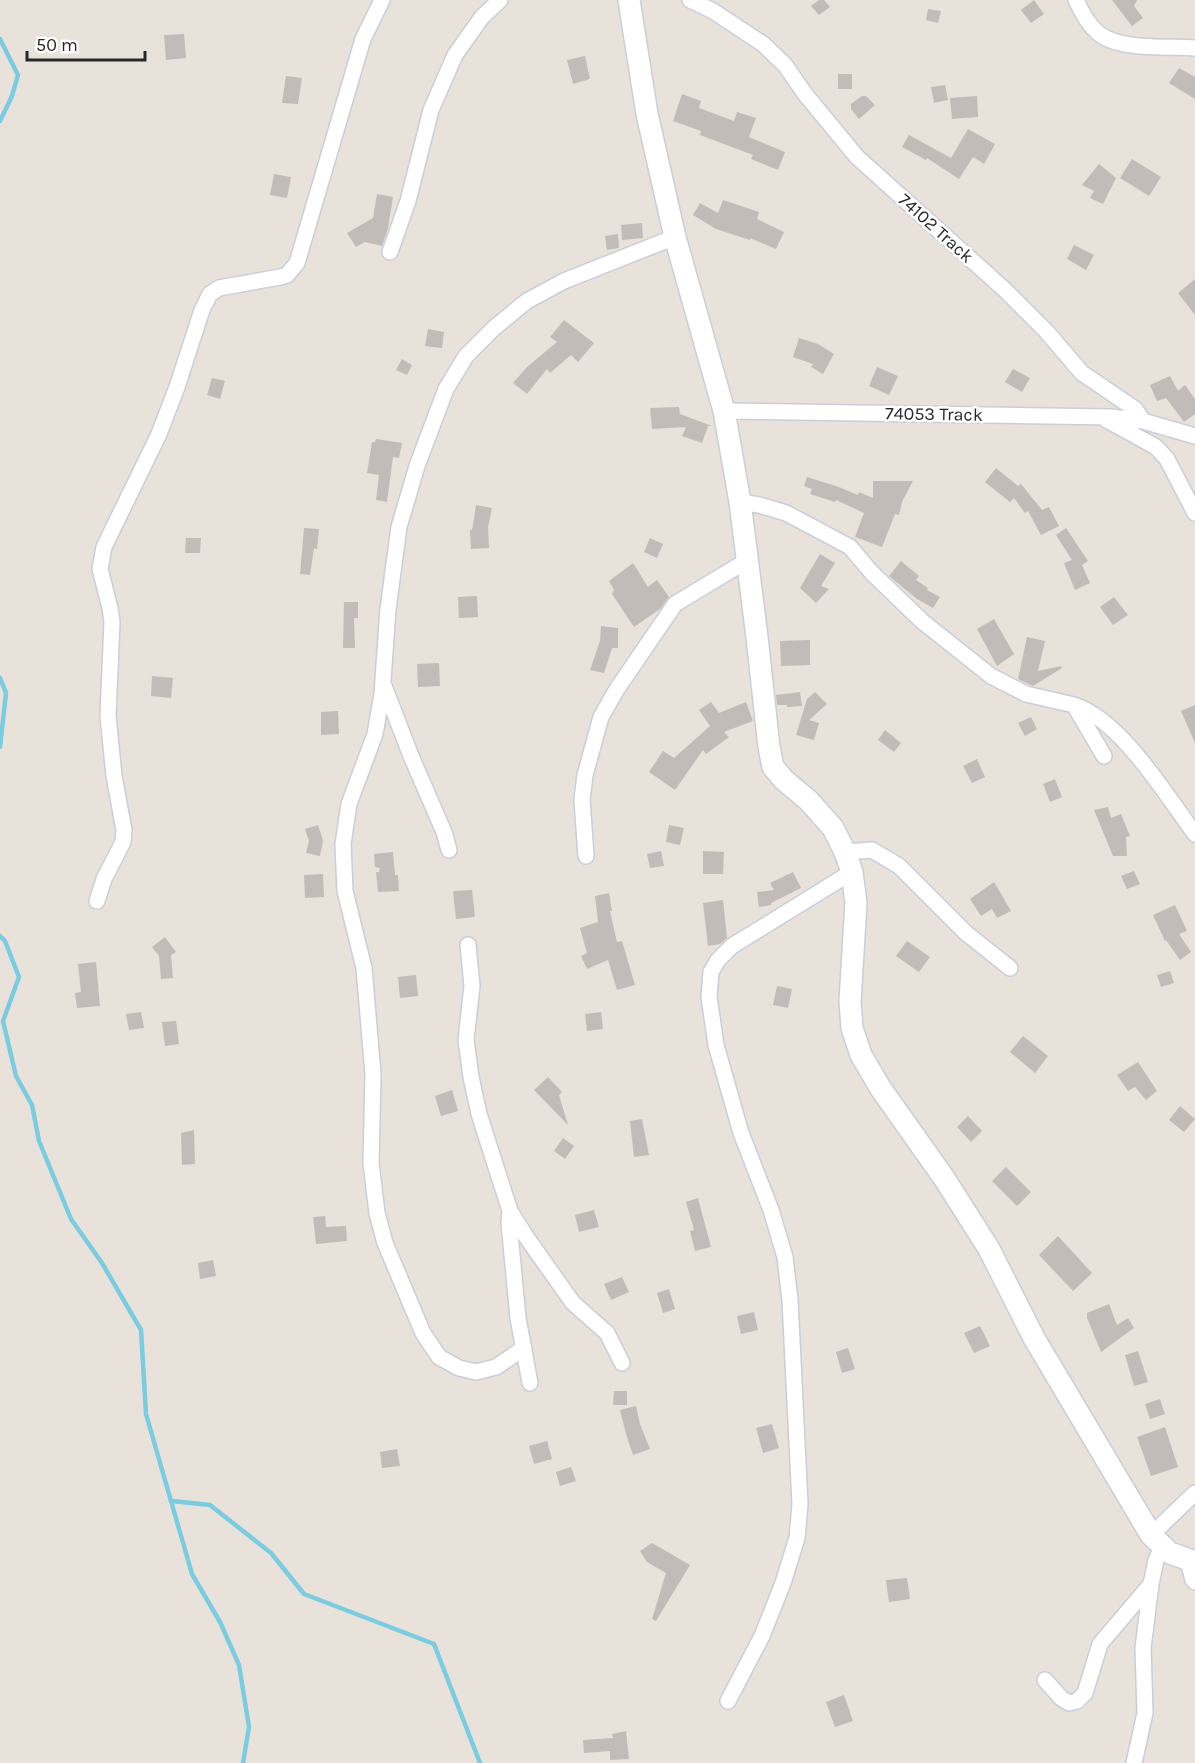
<svg xmlns="http://www.w3.org/2000/svg" width="1195" height="1763" font-family="Karla,sans-serif">
	<style>
		.lines { fill: none; stroke-linecap: round; stroke-linejoin: round }
		.stream { stroke: #7acce0; stroke-width: 4.5 }
		.building { fill: #c1bcb8 }
		.street-casing { stroke: #caced8; stroke-width: 18 }
		.secondary-casing { stroke: #caced8; stroke-width: 24 }
		.street { stroke: #fff; stroke-width: 15 }
		.secondary { stroke: #fff; stroke-width: 21 }
		.labels { text-anchor: middle; stroke-width: 5; stroke-linejoin: round; paint-order: stroke }
		.street-label { font-size: 18px; fill: #282828; stroke: #fff }
	</style>
	<rect width="100%" height="100%" fill="#e9e2db"/>
	<g class="lines">
		<path class="stream" d="M0 39 18 75 12 96 0 121
			M0 678 6 693 0 747
			M0 936 5 941 19 977 3 1021 16 1076 32 1105 39 1141 71 1219 102 1263 141 1330 146 1414 192 1574 220 1622 239 1665 249 1727 243 1763
			M172 1501 210 1505 271 1553 304 1594 434 1644 480 1763"/>
	</g>
	<path class="building" d="M819 0H824L830 7 819 15 811 6Z
		M1034 0 1044 14 1031 23 1021 10Z
		M1112 0H1137L1134 6 1143 18 1132 26Z
		M928 9 941 11 938 23 926 20Z
		M184 34 186 58 166 60 164 35Z
		M585 56 590 79 573 84 567 60Z
		M1179 68 1195 77V99L1169 83Z
		M838 74H852V89H838Z
		M286 76 302 78 298 104 282 103Z
		M945 85 948 100 934 103 931 87Z
		M682 94 701 101 699 108 734 121 737 112 756 118 749 137 785 152 778 170 751 159 753 155 700 135 701 131 673 121Z
		M862 96H866L875 105 859 119 851 109V104Z
		M977 96 978 117 952 119 950 98Z
		M968 129 995 144 984 164 973 157 959 179 927 158 926 160 902 147 909 135 951 158Z
		M1132 159 1161 177 1149 196 1120 178Z
		M1099 164 1116 178 1103 204 1090 198 1094 191 1082 185Z
		M274 174 291 177 287 198 270 195Z
		M377 194 393 197 388 228 382 246 365 242 356 247 347 233 373 218Z
		M723 200 759 212 757 219 784 232 776 249 750 238V240L716 229 693 215 700 203 718 213Z
		M642 223 643 238 622 240 621 225Z
		M618 234 619 248 607 250 605 236Z
		M1074 245 1094 255 1086 270 1067 259Z
		M1195 279V315L1178 293Z
		M564 320 594 343 578 362 571 355 550 373 547 369 527 394 513 383 527 367 557 342 550 337Z
		M428 329 444 332 442 348 425 346Z
		M799 338 818 344 834 354 823 374 811 367 813 364 793 357Z
		M402 359 412 365 407 375 396 370Z
		M877 367 898 376 889 395 869 386Z
		M1013 369 1030 378 1022 392 1005 382Z
		M1170 376 1178 391 1185 385 1195 399V414L1184 422 1166 398 1157 401 1150 385Z
		M212 378 225 381 220 399 207 395Z
		M679 407 680 414 712 426H708L702 443 682 436 686 427 652 429 650 408Z
		M376 439 402 443 399 458 393 457 387 502 376 500 379 475 367 473 372 442H375Z
		M996 468 1018 486 1021 484 1042 510 1049 507 1059 526 1041 535 1028 511 1025 513 1014 498 1010 502 985 482Z
		M807 477 839 487 858 495 859 492 873 498V481H913L902 502 899 515 895 514 882 547 855 537 864 513 836 500 835 502 810 494 812 489 804 486Z
		M476 505 492 508 488 527 489 548 471 549 470 530H472Z
		M304 528 319 529 317 549 314 548 310 575 300 574Z
		M1066 528 1088 561 1082 565 1090 583 1075 590 1064 563 1072 560 1056 535Z
		M186 538H201L200 553H185Z
		M650 538 663 544 657 558 644 552Z
		M820 554 835 563 821 586 829 589 816 603 800 588Z
		M901 561 919 576 916 580 928 588 927 590 940 597 933 608 917 599 889 576Z
		M633 563 648 587 657 580 669 597 660 609 634 627 612 594 614 590 609 581Z
		M477 596 478 617 459 618 458 597Z
		M1114 597 1128 615 1113 625 1100 607Z
		M344 602H358V618H354L355 648H343Z
		M994 619 1014 654 997 666 977 629Z
		M601 626 618 628V648H612L604 673 590 670 600 641Z
		M1027 637 1045 641 1038 671 1061 666 1062 668 1033 686 1018 679Z
		M810 640V665L781 666 780 641Z
		M439 663 440 686 418 687 417 664Z
		M152 676 173 678 171 698 151 696Z
		M800 692 802 706 787 707V705H777L776 695Z
		M815 692 827 704 809 720 819 723 814 740 796 735 807 699Z
		M711 702 719 713 746 702 753 721 724 732 729 737 706 754 703 750 675 790 649 772 663 751 674 758 710 726 699 710Z
		M1195 705V743L1181 711Z
		M338 711 339 734 321 735V712Z
		M1031 717 1037 729 1025 736 1018 723Z
		M885 730 901 743 894 752 878 740Z
		M977 759 985 777 972 783 963 766Z
		M1055 779 1062 797 1050 802 1043 784Z
		M1108 807 1111 818 1121 814 1130 836 1126 837 1127 856H1113L1094 810Z
		M318 825 323 840 320 856 306 853 309 841 305 829Z
		M669 825 684 828 680 845 666 842Z
		M661 851 664 866 650 868 647 854Z
		M703 851 724 852 723 874H703Z
		M393 852 395 875H398L399 891 378 892 376 872H379L380 868 375 867 374 854Z
		M1134 871 1140 884 1127 889 1121 876Z
		M793 872 801 888 771 903V905L759 907 757 892 774 890 770 883Z
		M323 874 324 897 305 898 304 875Z
		M994 882 1011 911 997 918 992 909 981 916 970 899Z
		M472 890 475 917 456 919 453 891Z
		M609 893 612 911H610L617 942 622 941 635 985 617 990 608 960 587 969 581 956 587 953 580 928 598 922 595 896Z
		M723 900 727 938 720 944 708 946 703 903Z
		M1175 905 1187 931 1179 934 1191 952 1180 960 1166 940 1165 941 1153 915Z
		M165 937 176 952 171 955 173 978 161 979 159 956 152 947Z
		M907 941 930 957 919 972 896 956Z
		M96 962 100 1006 77 1008 75 993 81 992 78 964Z
		M1170 971 1174 983 1161 987 1157 975Z
		M416 975 418 996 400 998 398 977Z
		M777 986 792 989 788 1008 773 1005Z
		M141 1012 144 1028 129 1030 126 1014Z
		M601 1012 603 1029 587 1031 585 1014Z
		M176 1021 179 1044 165 1046 162 1022Z
		M1023 1036 1048 1056 1035 1073 1010 1052Z
		M1138 1062 1157 1091 1146 1100 1135 1087 1128 1091 1117 1075Z
		M548 1077 562 1092 559 1095 568 1125 534 1090Z
		M452 1090 458 1111 441 1116 435 1096Z
		M1180 1106 1195 1119 1184 1132 1169 1120Z
		M968 1116 982 1131 971 1142 957 1127Z
		M642 1119 649 1155 634 1157 630 1121Z
		M194 1130 195 1164 182 1165 181 1133Z
		M563 1138 574 1146 565 1159 554 1151Z
		M1006 1167 1031 1192 1017 1206 992 1181Z
		M698 1198 711 1247 695 1251 690 1231 694 1230 686 1202Z
		M594 1210 599 1227 579 1232 575 1215Z
		M325 1216 326 1227 346 1226 347 1241 316 1244 313 1217Z
		M1058 1236 1092 1273 1073 1291 1039 1255Z
		M213 1260 216 1276 200 1279 198 1263Z
		M622 1277 629 1292 611 1300 604 1284Z
		M669 1289 675 1309 663 1313 657 1293Z
		M1109 1304 1117 1325 1128 1318 1134 1328 1101 1352 1087 1318V1313Z
		M754 1312 758 1330 741 1334 737 1316Z
		M980 1326 990 1346 974 1353 964 1333Z
		M848 1348 855 1369 842 1373 836 1352Z
		M1138 1351 1148 1382 1134 1386 1125 1355Z
		M614 1391H627V1405H613Z
		M1160 1399 1165 1414 1150 1419 1145 1404Z
		M636 1406 640 1424 650 1449 633 1455 626 1434 620 1410Z
		M772 1424 779 1448 763 1453 756 1428Z
		M1165 1427 1178 1467 1151 1476 1137 1437Z
		M547 1441 552 1459 534 1464 529 1446Z
		M397 1449 400 1466 382 1468 380 1452Z
		M571 1467 576 1481 560 1486 556 1472Z
		M652 1543 690 1565 656 1621 652 1619 666 1573 647 1562 640 1551Z
		M907 1578 910 1599 889 1602 886 1580Z
		M844 1695 853 1721 835 1727 826 1702Z
		M626 1731 629 1759 610 1760V1751L584 1753 583 1740 613 1738 612 1734Z"/>
	<g class="lines">
		<defs>
			<path id="street" d="M690 0 713 11 763 44 785 65 805 94 857 157 1005 290 1046 331 1082 373 1135 409 1143 421
				M1076 0C1081 11 1087 23 1096 31 1115 51 1168 46 1195 48
				M390 252 408 201 431 110 455 55 482 17 500 0
				M724 411 1111 417 1143 421 1195 436
				M1107 420 1156 447 1167 459 1195 513
				M740 502 759 505 786 513 850 547 872 573 923 622 991 676 1026 694 1074 705 1104 756
				M384 686 411 756 444 832 449 850
				M1074 705C1122 721 1165 794 1195 834
				M845 852 872 850 899 866 966 933 1010 968
				M586 856 582 800 585 775 601 717 617 689 675 604 748 560
				M97 901 104 879 123 842 124 830 114 776 108 716 112 622 110 608 100 569 104 547 159 434 177 387 202 310 210 294 219 288 280 277 287 275 297 263 363 39 382 0
				M468 945 472 986 466 1040 471 1077 479 1114 510 1211 527 1238 573 1303 607 1333 622 1363
				M510 1211 509 1223 518 1318 530 1383
				M524 1348 496 1367 476 1372 459 1368 439 1357 423 1333 385 1243 377 1213 371 1163 373 1074 364 968 345 891 343 844 349 804 375 734 382 694 388 609 399 527 417 466 446 389 466 356 494 328 527 301 564 281 675 237
				M1151 1535 1195 1493
				M1188 1561 1193 1580 1195 1582
				M1045 1680 1061 1698 1069 1703 1077 1701 1085 1693 1100 1644 1151 1584
				M728 1701 762 1636 783 1583 797 1538 800 1504 790 1300 785 1257 771 1210 741 1133 716 1045 709 997 711 972 718 960 732 946 852 872
				M1134 1763 1145 1713 1143 1648 1151 1584 1156 1560 1163 1546"/>
			<path id="secondary" d="M629 0 647 114 675 237 724 411 740 502 757 637 769 747 773 767 784 780 808 800 833 828 845 852 852 872 856 903 850 1001 852 1028 861 1055 881 1089 944 1178 989 1249 1034 1338 1151 1535 1170 1553 1195 1562"/>
		</defs>
		<use href="#street" class="street-casing"/>
		<use href="#secondary" class="secondary-casing"/>
		<use href="#street" class="street"/>
		<use href="#secondary" class="secondary"/>
	</g>
	<g class="labels">
		<g class="street-label">
			<text transform="translate(936 228) rotate(42)" y="6">74102 Track</text>
			<text transform="translate(934 414) rotate(1)" y="6">74053 Track</text>
		</g>
	</g>
	<path d="M27 51v9h118v-9" fill="none" stroke="#282828" stroke-width="3"/>
	<text x="36" y="51" font-size="18" fill="#282828" stroke="#ffffff" stroke-width="4.5" paint-order="stroke">50 m</text>
</svg>
